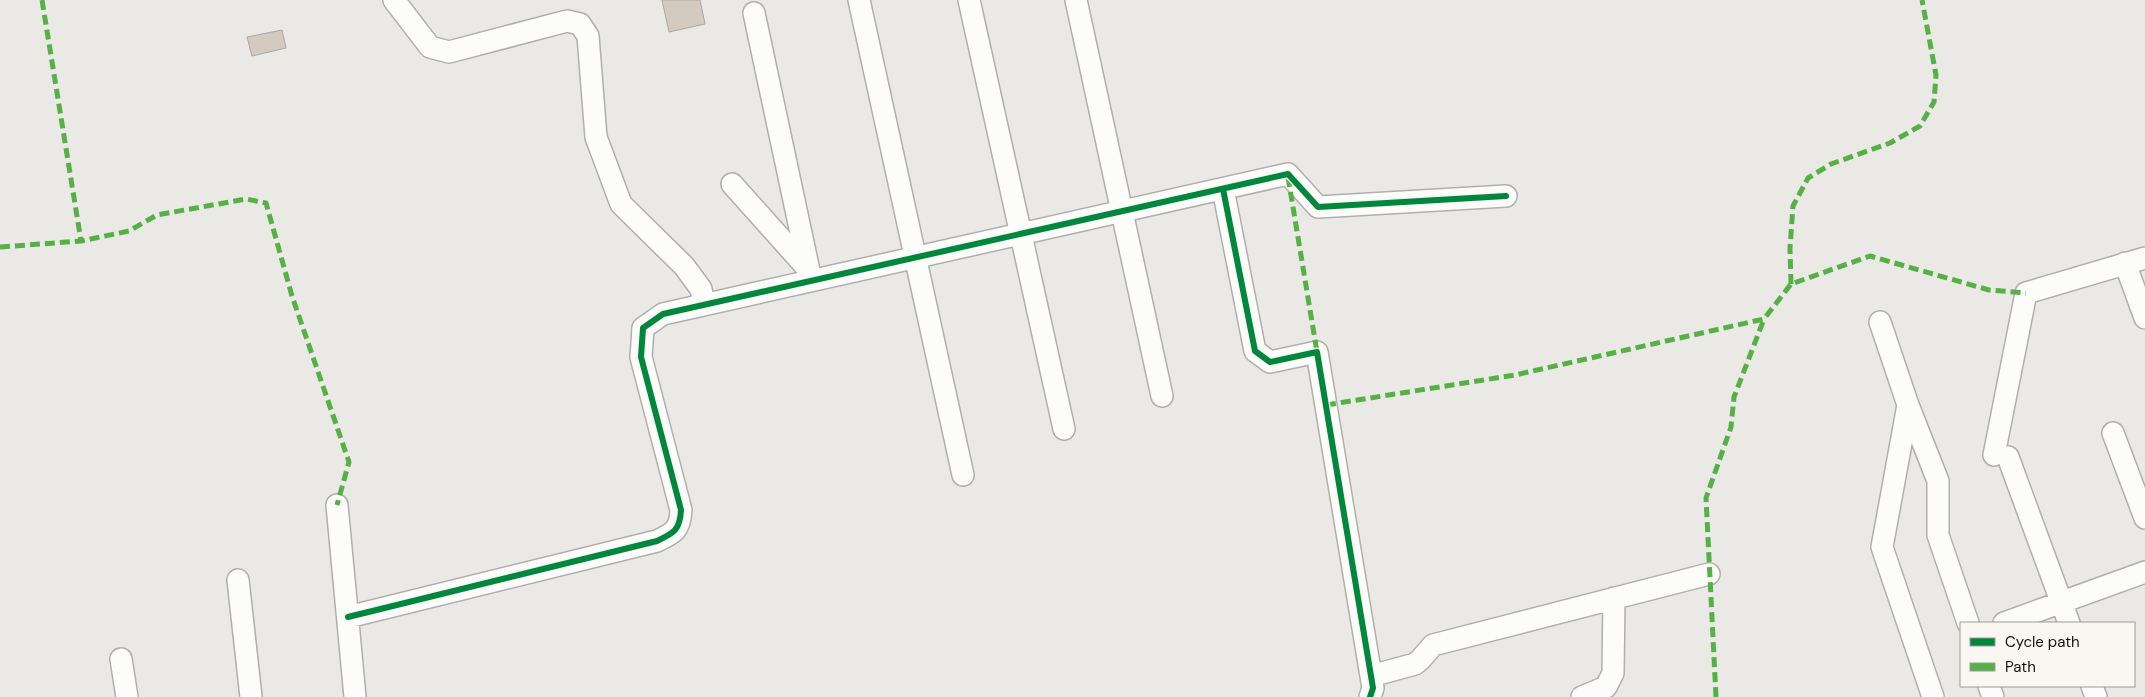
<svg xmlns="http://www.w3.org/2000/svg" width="2145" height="697" font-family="'DM Sans',sans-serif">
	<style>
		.building { fill: #d3cbbf; stroke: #a8a7a5 }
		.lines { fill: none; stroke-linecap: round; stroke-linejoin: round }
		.minor-casing { stroke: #b1afad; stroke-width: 24 }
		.minor { stroke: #fcfcfb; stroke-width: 21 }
		.quiet { stroke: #55b144; stroke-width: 5; stroke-dasharray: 10 5; stroke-linecap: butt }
		.cycleway-casing { stroke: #faf7f2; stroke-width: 9 }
		.cycleway { stroke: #00873e; stroke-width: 6 }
	</style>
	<rect width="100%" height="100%" fill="#ebe9e6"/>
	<path class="building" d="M662 0H700L705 24 669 32Z
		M282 30 286 48 252 56 247 37Z"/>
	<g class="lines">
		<defs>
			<path id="minor" d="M394 0 430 47 449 52 567 21 580 24 588 36 596 137 621 204 684 266 701 289 704 304
				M859 0 963 475
				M969 0 1064 429
				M1076 0 1162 396
				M754 13 811 280
				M732 184 808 269
				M1223 189 1255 351 1270 362 1317 352 1373 688 1370 697
				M2125 263 2145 318
				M1880 322 1908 405 1882 547 1933 697
				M1908 405 1938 481V535L1968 623
				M2113 433 2145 518
				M1994 455 2026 293 2145 258
				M2008 457 2069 623
				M337 505 355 697
				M238 580 251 697
				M348 617 657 541C674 533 680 530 681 510L641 357 643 328 663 314 1288 174 1318 207 1506 196
				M2004 623 2145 572
				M121 659 127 697
				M1371 676 1415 664 1420 660 1433 645 1709 574
				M1989 686 1993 697
				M2092 686 2096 697
				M1582 697 1606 687 1613 673 1614 598"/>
		</defs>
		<use href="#minor" class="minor-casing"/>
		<use href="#minor" class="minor"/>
		<path class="quiet" d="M42 0 81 241
			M1288 177 1317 352
			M0 247 81 241 129 231 157 215 246 199 266 203 292 296 349 462 337 505
			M1791 284 1790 248 1793 206 1808 178 1831 164 1890 143 1920 126 1934 102 1936 75 1922 0
			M1326 405 1515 375 1764 319 1791 284 1870 256 1989 290 2026 293
			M1716 697 1706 498 1731 427 1734 397 1764 319"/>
		<defs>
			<path id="cycleway" d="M1223 189 1255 351 1270 362 1317 352 1373 688 1370 697
				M348 617 657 541C674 533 680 530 681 510L641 357 643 328 663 314 1288 174 1318 207 1506 196"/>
		</defs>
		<use href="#cycleway" class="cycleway-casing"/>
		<use href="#cycleway" class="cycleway"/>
	</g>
	<rect x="1960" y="622" width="175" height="65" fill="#faf7f2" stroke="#9e9b98"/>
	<rect x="1970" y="638" width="25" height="8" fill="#00873e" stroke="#9e9b98"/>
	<text x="2005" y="647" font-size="15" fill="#131210">Cycle path</text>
	<rect x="1970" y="663" width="25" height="8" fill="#55b144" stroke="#9e9b98"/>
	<text x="2005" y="672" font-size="15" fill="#131210">Path</text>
</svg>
